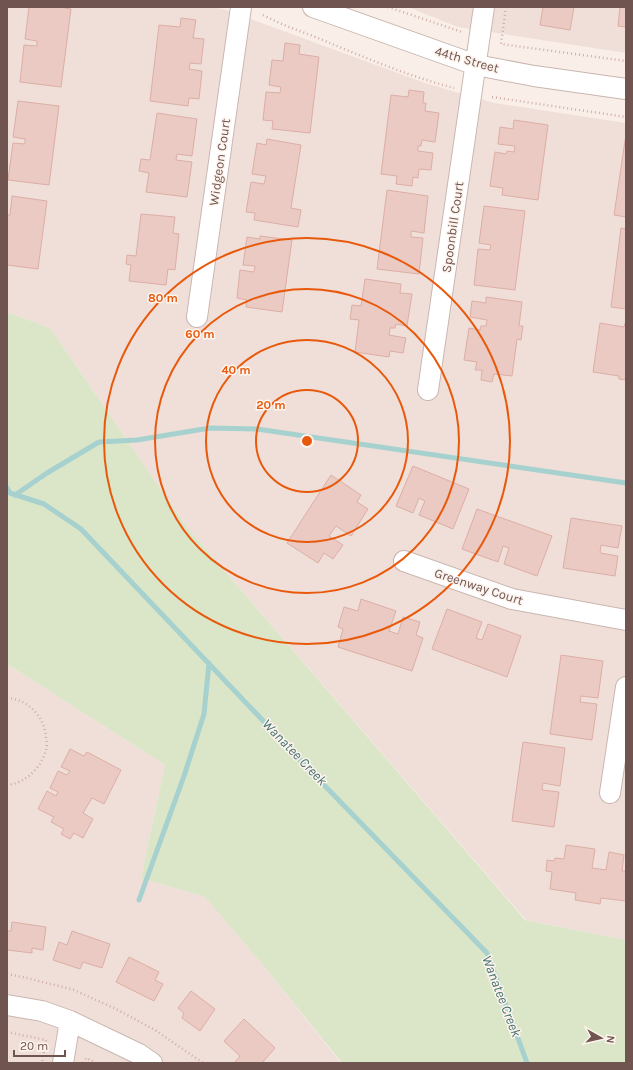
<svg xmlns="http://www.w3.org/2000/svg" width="633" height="1070" font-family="Karla,sans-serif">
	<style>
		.residential { fill: #f0dfd8 }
		.green { fill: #dbe5c8 }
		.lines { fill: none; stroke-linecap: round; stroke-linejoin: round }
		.stream { stroke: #a7d1ce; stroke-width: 5 }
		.building { fill: #ebcac3; stroke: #dcaea6 }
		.minor-casing { stroke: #cab6b0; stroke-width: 22 }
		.path { stroke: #d0ada7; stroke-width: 2.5; stroke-dasharray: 1 3; stroke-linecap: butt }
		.minor { stroke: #fff; stroke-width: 20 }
		.ring { fill: none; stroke: #e8590c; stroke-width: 2 }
		.labels { text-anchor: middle; stroke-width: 3; stroke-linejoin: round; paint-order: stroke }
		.street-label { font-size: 13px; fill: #705450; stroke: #fdf4ee }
		.water-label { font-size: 14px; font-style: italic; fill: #467370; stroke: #fdf4ee }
		.centre { fill: #e8590c; stroke: #fdf4ee; stroke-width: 2 }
		.ring-label { font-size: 12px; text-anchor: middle; font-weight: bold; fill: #e8590c; stroke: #fdf4ee; stroke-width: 3; stroke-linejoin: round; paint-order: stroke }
	</style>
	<rect width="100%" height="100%" fill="#f9efe8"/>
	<path class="residential" d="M7 7H211L223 9 425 83 494 103 626 123V940L526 920 186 526 50 328 7 312Z
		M408 7H626V53L458 27Z
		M7 664 165 765 141 878 205 897 262 964 341 1063H7Z"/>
	<path class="green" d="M7 312 50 328 186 526 525 920 626 940V1063H342L262 964 205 897 141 878 165 765 7 664Z"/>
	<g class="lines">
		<path class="stream" d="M7 488 10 493 44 504 81 529 325 786 487 953 527 1063
			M15 495 47 473 99 442 137 440 210 428 257 429 626 483
			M139 900 184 776 204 714 209 663"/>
	</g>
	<path class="building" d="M29 7H59L71 9 61 87 20 82 24 45 37 46V41L25 39Z
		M543 7H574L570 30 540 25Z
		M620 7H626V27L618 26Z
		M181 18 196 20 193 38 204 39 201 64 190 63 189 69 202 71 199 99 189 98 188 106 150 101 159 25 180 27Z
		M285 43 300 45 299 54 319 57 310 133 272 129 273 121 263 120 266 92 280 93 281 87 269 85 272 60 283 61Z
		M409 90 424 92 423 103H426L425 111 439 113 435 142 422 140 421 146H418V151L433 153 431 170 419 169 418 178 413 177 412 186 396 184 397 176 381 174 391 95 408 97Z
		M18 101 59 106 49 185 8 180 13 143 25 144V139L13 137Z
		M157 113 197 119 192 156 177 154 176 160 192 162 187 197 146 192 149 173 139 171 141 159 150 160Z
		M514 120 548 125 538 200 502 195 503 188 490 186 495 152 506 154 507 151 514 152 515 146 498 144 500 127 513 129Z
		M626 134V217L614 215Z
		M267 139 301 145 291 208 301 210 298 227 254 220 255 213 246 212 251 182 264 184 266 176 252 174 257 143 266 145Z
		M387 190 428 196 424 233 411 231V237L423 238 419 274 377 269Z
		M12 196 47 201 38 269 7 265V215H10Z
		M484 206 525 211 515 290 474 285 478 249 490 250 491 245 479 243Z
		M141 214 175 217 173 233 179 234 175 270 168 269 166 285 129 281 131 265 126 264 127 255 136 256Z
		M621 228 626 229V309L611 307Z
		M260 236 292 240 282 312 246 307 247 300 237 298 240 270 254 272 255 266 243 265 247 237 260 239Z
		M365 279 401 284 400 293 412 294 407 326 396 324 395 328H390L389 335 406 338 403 353 390 351 389 357 355 352 359 320 350 319 352 305 361 306Z
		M486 297 522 302 519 326H523L521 340 517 339 512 376 494 374 492 382 481 380 482 370H475L477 362 464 360 469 328 480 330 481 326H486L487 320 470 317 472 301 486 303Z
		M600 323 624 327 625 323H626V380L619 379V376L593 372Z
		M413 466 469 489 453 529 419 515 425 501 419 498 413 513 396 506Z
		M331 475 361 495 357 502 368 509 351 536 336 526 329 536 343 545 333 559 324 553 318 563 287 543Z
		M477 509 552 536 537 576 504 564 509 548 503 546 498 562 462 549Z
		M571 518 622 526 618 548 601 545 600 553 618 556 615 576 563 568Z
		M361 599 396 611 389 631 398 634 403 617 420 622 416 635 423 638 412 671 338 647 343 629 338 627 344 607 358 611Z
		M447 609 482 622 476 638 482 640 488 624 521 636 507 677 432 649Z
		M561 655 603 661 598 698 581 696 580 702 597 704 592 740 550 734Z
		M523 742 565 748 560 786 543 783 542 790 559 792 554 827 512 821Z
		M70 749 84 756 87 752 121 770 104 804 92 798 83 813 93 819 83 838 74 833 70 839 61 834 64 829 51 822 54 817 38 809 47 791 56 796 58 792 50 788 58 771 67 775 70 771 61 767Z
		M566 845 595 849 592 868 606 870 609 852 624 855 622 871H626V901L601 898 600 904 575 900 576 893 550 889 552 872 546 871 547 860 554 861 555 858 564 859Z
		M12 922 46 927 43 950 32 948V953L7 950V931H11Z
		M72 931 110 944 102 968 83 962 80 969 53 960 59 942 67 945Z
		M129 957 159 972 155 980 163 984 154 1001 116 982Z
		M191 991 215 1009 200 1031 182 1018 184 1013 178 1008Z
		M244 1019 275 1048 262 1063H236L235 1062 240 1056 224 1041Z"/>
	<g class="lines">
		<defs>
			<path id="minor" d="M313 7 476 65 534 76 626 89
				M197 317 241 7
				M428 390 484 7
				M404 561 512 599 626 620
				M610 793 626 687
				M7 1005 42 1011 70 1021 139 1054 152 1063
				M63 1063 70 1021"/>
		</defs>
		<use href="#minor" class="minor-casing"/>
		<path class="path" d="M388 7 462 32
			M506 7 501 44 626 61
			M263 15C283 26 304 32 325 41 366 58 411 77 454 88
			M492 97 626 117
			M7 698C28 699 45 717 46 738 47 742 47 747 46 750 41 768 26 783 7 785
			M7 974 27 978 74 990 116 1009 155 1030 203 1063
			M7 1032 46 1040 42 1063
			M84 1063 86 1058 96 1063"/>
		<use href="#minor" class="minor"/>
	</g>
	<g class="ring">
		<circle cx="307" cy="441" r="51"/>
		<circle cx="307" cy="441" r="101"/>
		<circle cx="307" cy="441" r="152"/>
		<circle cx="307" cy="441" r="203"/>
	</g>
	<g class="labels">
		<g class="street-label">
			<text transform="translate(467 59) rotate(16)" y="5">44th Street</text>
			<text transform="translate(219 162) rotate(-82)" y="5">Widgeon Court</text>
			<text transform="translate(452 227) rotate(-82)" y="5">Spoonbill Court</text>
			<text transform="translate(479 586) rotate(18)" y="5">Greenway Court</text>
		</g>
		<g class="water-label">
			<text transform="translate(295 752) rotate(46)" y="5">Wanatee Creek</text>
			<text transform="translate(502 996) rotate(69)" y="5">Wanatee Creek</text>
		</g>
	</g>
	<circle cx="307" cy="441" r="6" class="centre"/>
	<g class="ring-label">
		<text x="163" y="302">80 m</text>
		<text x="200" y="338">60 m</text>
		<text x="236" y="374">40 m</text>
		<text x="271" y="409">20 m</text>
	</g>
	<rect width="633" height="1070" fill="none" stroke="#705450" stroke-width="16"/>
	<g transform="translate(601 1038) rotate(98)" stroke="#fdf4ee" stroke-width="3" paint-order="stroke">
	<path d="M0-3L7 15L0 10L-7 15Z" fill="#705450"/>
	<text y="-6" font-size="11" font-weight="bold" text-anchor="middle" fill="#705450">N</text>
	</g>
	<path d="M14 1050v6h51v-6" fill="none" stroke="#705450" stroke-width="2"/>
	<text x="20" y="1050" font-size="12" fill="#705450" stroke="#fdf4ee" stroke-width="3" paint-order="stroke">20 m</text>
</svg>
